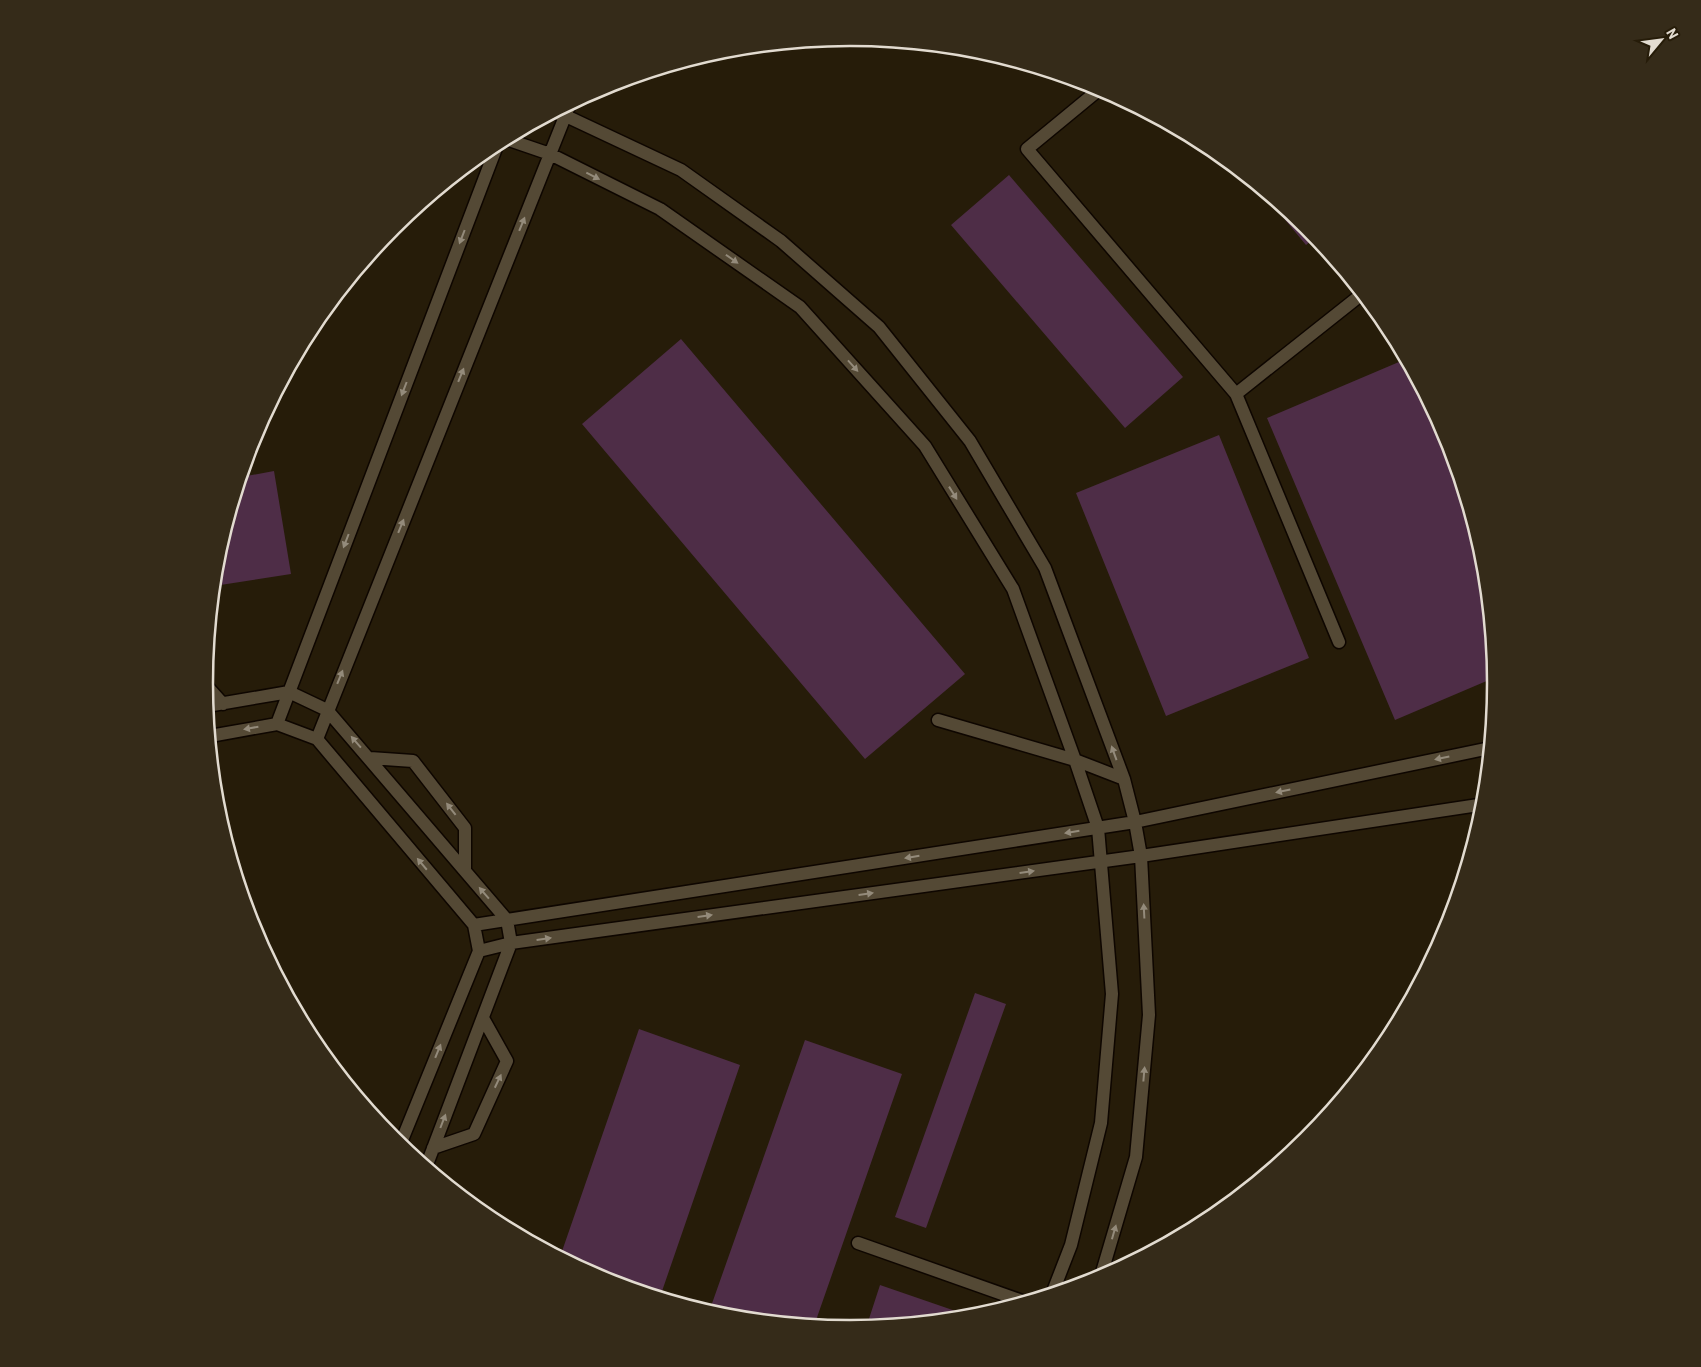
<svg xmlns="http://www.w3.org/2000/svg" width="1701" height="1367" font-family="Barlow,sans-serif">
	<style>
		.building { fill: #4e2d47 }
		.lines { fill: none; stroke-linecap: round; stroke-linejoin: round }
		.service-casing { stroke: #0e0600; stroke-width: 15 }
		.service { stroke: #544935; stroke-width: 12 }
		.oneway { fill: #948b7b }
		.rim { fill: none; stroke: #e2dbd0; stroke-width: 2.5 }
	</style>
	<rect width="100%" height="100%" fill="#261c09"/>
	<path class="building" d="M1009 175 1183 377 1125 428 951 225Z
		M1258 187 1307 227 1316 237 1306 245Z
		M681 339 965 674 865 759 582 424Z
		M1406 359 1417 379 1463 490 1484 558 1496 677 1395 720 1267 418Z
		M1219 435 1309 658 1166 716 1076 493Z
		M274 471 291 574 214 586 217 557 241 477Z
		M975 993 1006 1004 926 1228 895 1217Z
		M639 1029 740 1065 660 1297 585 1270 560 1257Z
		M805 1040 902 1074 814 1326 724 1317 709 1312Z
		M880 1285 970 1316 969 1318 866 1328Z"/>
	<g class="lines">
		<defs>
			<path id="service" d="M1101 88 1027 149 1236 394 1339 642
				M555 113 566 116 681 170 781 241 879 327 970 441 1045 568 1124 779 1135 822 1141 856 1149 1015 1136 1157 1100 1279
				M506 139 550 154 660 209 800 307 925 446 1013 589 1075 760 1098 828 1112 994 1101 1123 1071 1245 1052 1294
				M1236 394 1362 294
				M205 684 223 704
				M207 706 289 692 327 710 507 920 511 943 426 1167
				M938 720 1075 760 1124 779
				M277 724 498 143
				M210 736 277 724 317 739 474 925 479 951 400 1145
				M317 739 570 104
				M370 758 413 761 465 828V871
				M474 925 1135 822 1490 748
				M479 951 511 943 1141 856 1485 804
				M433 1148 474 1134 507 1061 483 1018
				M858 1243 1025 1302"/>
		</defs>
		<use href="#service" class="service-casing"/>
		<use href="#service" class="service"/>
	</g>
	<defs><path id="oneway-solid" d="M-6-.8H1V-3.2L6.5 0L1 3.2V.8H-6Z" transform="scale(1.25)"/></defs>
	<g class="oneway">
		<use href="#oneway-solid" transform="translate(593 176) rotate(27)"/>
		<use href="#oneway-solid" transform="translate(522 224) rotate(-68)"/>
		<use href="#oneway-solid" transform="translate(462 237) rotate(111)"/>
		<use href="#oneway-solid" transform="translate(732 259) rotate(35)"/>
		<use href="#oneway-solid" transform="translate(853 366) rotate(48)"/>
		<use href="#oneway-solid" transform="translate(461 375) rotate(-68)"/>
		<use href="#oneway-solid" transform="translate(404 389) rotate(111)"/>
		<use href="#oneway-solid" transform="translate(953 493) rotate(58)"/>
		<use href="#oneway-solid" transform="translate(401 526) rotate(-68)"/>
		<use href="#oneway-solid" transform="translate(346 541) rotate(111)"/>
		<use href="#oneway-solid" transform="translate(340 677) rotate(-68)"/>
		<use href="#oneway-solid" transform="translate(251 728) rotate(170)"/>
		<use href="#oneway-solid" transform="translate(356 742) rotate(-131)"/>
		<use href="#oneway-solid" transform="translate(1114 753) rotate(-110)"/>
		<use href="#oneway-solid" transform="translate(1442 758) rotate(168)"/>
		<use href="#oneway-solid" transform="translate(1283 791) rotate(168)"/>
		<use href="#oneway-solid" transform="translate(451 809) rotate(-128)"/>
		<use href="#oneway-solid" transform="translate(1072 832) rotate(171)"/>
		<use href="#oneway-solid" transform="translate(912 857) rotate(171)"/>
		<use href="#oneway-solid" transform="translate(422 864) rotate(-130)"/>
		<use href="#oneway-solid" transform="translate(1027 872) rotate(-8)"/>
		<use href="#oneway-solid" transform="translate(484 893) rotate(-131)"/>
		<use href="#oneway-solid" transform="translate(866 894) rotate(-8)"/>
		<use href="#oneway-solid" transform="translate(1144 911) rotate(-93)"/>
		<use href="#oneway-solid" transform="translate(705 916) rotate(-8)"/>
		<use href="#oneway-solid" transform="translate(544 939) rotate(-8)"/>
		<use href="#oneway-solid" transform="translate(438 1051) rotate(-68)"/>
		<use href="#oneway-solid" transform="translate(1144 1074) rotate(-85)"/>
		<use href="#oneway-solid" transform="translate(498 1081) rotate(-65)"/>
		<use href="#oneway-solid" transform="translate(443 1121) rotate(-69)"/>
		<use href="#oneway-solid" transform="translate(1114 1232) rotate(-74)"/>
	</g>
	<path d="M0 0H1701V1367H0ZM213 683a637 637 0 1 1 1274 0a637 637 0 1 1-1274 0Z" fill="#352b19" fill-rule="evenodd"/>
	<path class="rim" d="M213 683a637 637 0 1 1 1274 0a637 637 0 1 1-1274 0Z"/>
	<g transform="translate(1661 40) rotate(61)" stroke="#261c09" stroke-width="4" paint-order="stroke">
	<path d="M0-4L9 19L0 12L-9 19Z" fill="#e2dbd0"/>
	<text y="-8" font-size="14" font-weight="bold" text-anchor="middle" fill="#e2dbd0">N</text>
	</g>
</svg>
